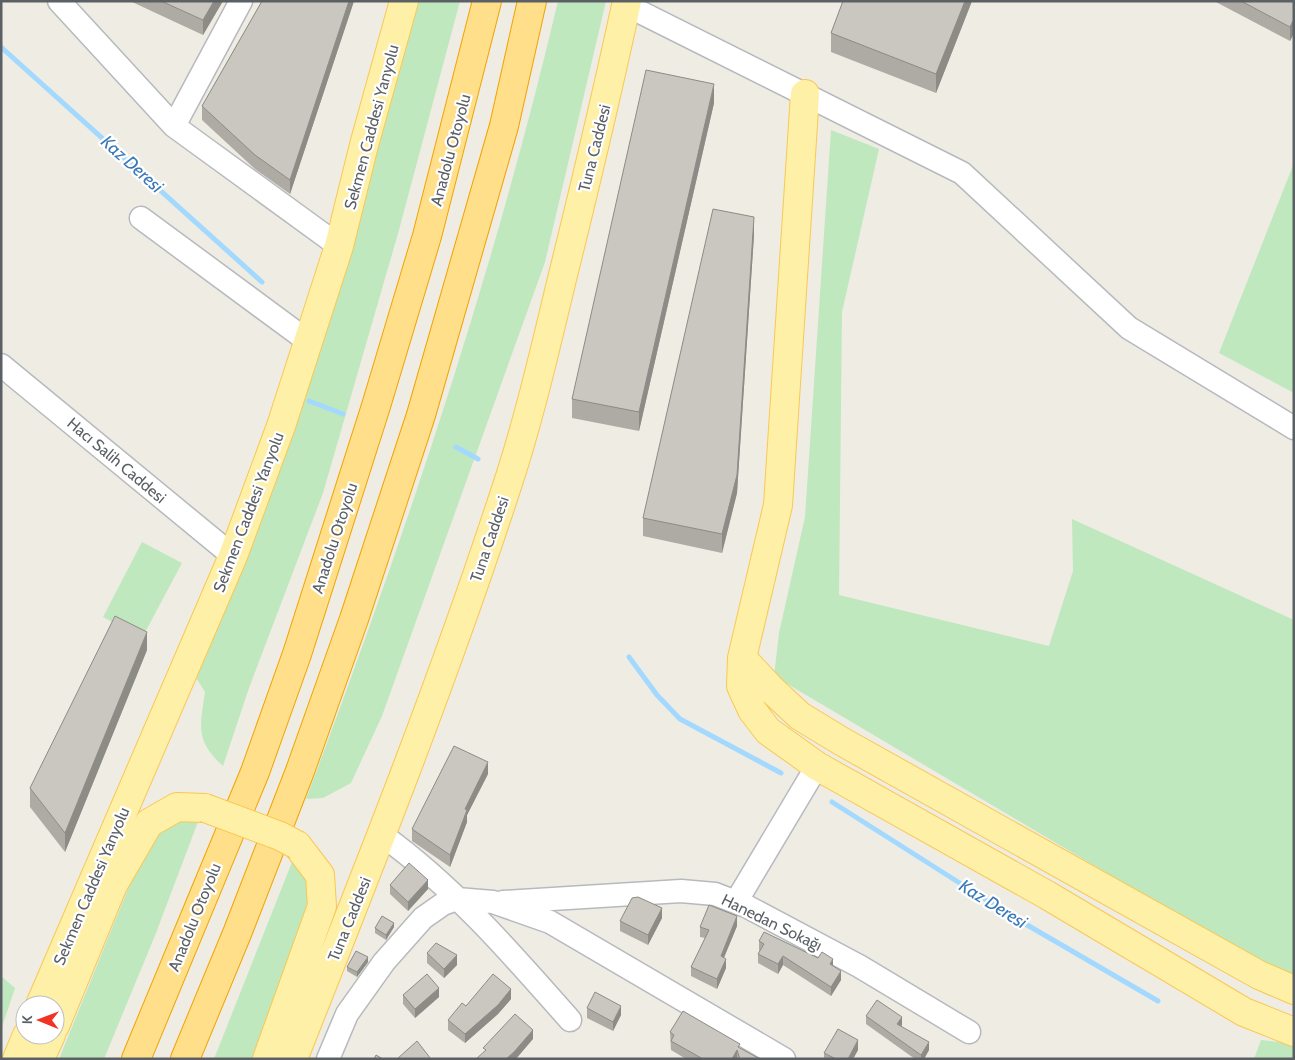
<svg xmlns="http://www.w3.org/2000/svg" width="1295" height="1060" font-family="Cabin,sans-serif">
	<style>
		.green { fill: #bfe8be }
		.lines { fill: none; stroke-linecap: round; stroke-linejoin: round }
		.stream { stroke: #a3d9ff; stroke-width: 5 }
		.minor-casing { stroke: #b6babe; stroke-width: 25 }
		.major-casing { stroke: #f9c852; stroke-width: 30 }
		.highway-casing { stroke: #f2a300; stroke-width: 30 }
		.minor { stroke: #fff; stroke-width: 22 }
		.major { stroke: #fff0a8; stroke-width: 28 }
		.highway { stroke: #ffdf8a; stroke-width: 28 }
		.major-bridge-casing { stroke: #f9c852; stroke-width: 30; stroke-linecap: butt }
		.major-bridge { stroke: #fff0a8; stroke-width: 28 }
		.wall { fill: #aeaba5 }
		.shaded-wall { fill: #8d8b86 }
		.building { fill: #cac7c0; stroke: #8d8b86 }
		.labels { text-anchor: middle; stroke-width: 4.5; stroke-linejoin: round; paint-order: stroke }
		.street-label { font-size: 16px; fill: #5b6065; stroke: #fff }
		.water-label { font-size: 18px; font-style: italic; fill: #3a79b8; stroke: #fff }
	</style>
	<rect width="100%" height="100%" fill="#efece3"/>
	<path class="green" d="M412 1H460L399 230 323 493 249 688 223 766C195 740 200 727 205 692L191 670Z
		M558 1H606L545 262 382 716 351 783 323 798 306 799C405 537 494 273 558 1Z
		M831 130 879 149 842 312 839 595 1049 646 1073 571 1072 519 1294 620V976L1223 942 774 676 779 633 805 517Z
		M1294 163V393L1219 353Z
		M142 542 182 563 142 638 103 617Z
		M183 819H199L156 933 104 1059H59L141 857 162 826Z
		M294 857 309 886 310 910 252 1059H214Z
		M1 976 15 988 1 1030Z
		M1261 1040 1294 1044V1059H1254Z"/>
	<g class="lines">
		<path class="stream" d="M1 47 262 282
			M309 401 343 414
			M456 447 478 459
			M629 657 657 695 680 719 781 773
			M832 802 1010 915 1158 1001"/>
		<defs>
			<path id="minor" d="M59 1 174 126 339 246
				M626 5 962 173 1129 328 1294 428
				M174 126 241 1
				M141 218 309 342
				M1 365 233 556
				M382 835C453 886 512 954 570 1020
				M503 902 681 891 715 894 746 906 859 966 969 1032
				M736 902 817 766
				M328 1059 347 1014 384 962 423 918 443 904 457 899 493 902 550 922 784 1059"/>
			<path id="major" d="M805 94 778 505 742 658 741 686 752 710 768 731 817 766 1047 895 1244 1012 1294 1032
				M742 658 772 690 800 716 841 741 1259 975 1294 990
				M40 1005 233 556 281 426 339 246 364 145 404 1
				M55 1026 113 885 149 823 177 807 205 808
				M17 1059 27 1035
				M40 1059 51 1035
				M267 1059 322 906 320 875 297 845
				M293 1059C368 870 443 682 506 489 529 420 545 349 562 279 585 186 607 94 627 1"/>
			<path id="highway" d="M136 1059 255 772 297 654 376 406 427 236 487 1
				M185 1059 238 931 300 771 354 619 421 415 504 126 532 1"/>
		</defs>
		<use href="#minor" class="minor-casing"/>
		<use href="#major" class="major-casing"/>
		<use href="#highway" class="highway-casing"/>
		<use href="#minor" class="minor"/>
		<use href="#major" class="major"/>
		<use href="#highway" class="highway"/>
		<defs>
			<path id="major-bridge" d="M205 808 280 836 297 845"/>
		</defs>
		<use href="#major-bridge" class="major-bridge-casing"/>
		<use href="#major-bridge" class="major-bridge"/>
	</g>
	<path class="wall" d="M130 1H223L203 35Z
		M262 1H354L290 194 255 169 202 120V106Z
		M843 1H972L936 93 831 52V33Z
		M1214 1H1294V33L1290 41Z
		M714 103 639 431 572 418V399Z
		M754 235 737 493 722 553 643 536V518Z
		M147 650 65 852 30 807V788Z
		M488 774 467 815V822L450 867 412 841V829Z
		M390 885 428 889 408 911 390 894Z
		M662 918 648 945 620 931V921Z
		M737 926 724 957 726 968 717 989 691 976V967L705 938 700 937V927Z
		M394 927 386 940 375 933V928Z
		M759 941 833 966 841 980 831 996 783 965 778 974 758 963V954L760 951 759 950Z
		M427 953 457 965 444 978 427 963Z
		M368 962 357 977 347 971V967Z
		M403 995 439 997 415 1018 403 1004Z
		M511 999 498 1014 465 1043 448 1030V1020L466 1006Z
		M587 1008 621 1015 613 1031 587 1018Z
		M866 1016 902 1025 901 1026 929 1050 924 1059H915L866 1024Z
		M670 1032 740 1048 760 1059H686L671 1050Z
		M858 1050 853 1059H824V1053Z"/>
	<path class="shaded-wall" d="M214 1H223L203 35V20Z
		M349 1H354L290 194V180Z
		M965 1H972L936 93V74Z
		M1294 19V33L1290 41V27Z
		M714 84V103L639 431V412Z
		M754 217V235L737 493 722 553V534Z
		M147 632V650L65 852V833Z
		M488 762V774L467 815V822L450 867V855L465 809Z
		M428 880V889L408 911V902Z
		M662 908V918L648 945V935Z
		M737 916V926L721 965V956Z
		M394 923V927L386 940V935Z
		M457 955V965L444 978V969Z
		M783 956V965L778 974V964Z
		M368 957V962L357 977V972Z
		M726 959V968L717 989V979Z
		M833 959V968L830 964Z
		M841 971V980L831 996V987Z
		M439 988V997L415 1018V1009Z
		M511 989V999L498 1014 465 1043V1034Z
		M621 1006V1015L613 1031V1022Z
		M902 1017V1025L897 1031V1024Z
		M533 1030V1039L516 1059H506Z
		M858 1040V1050L853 1059H848Z
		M929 1042V1050L924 1059H921V1055Z
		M737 1050V1059H732Z"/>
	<path class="building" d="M161 1H214L203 20Z
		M262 1H349L290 180 255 155 202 106Z
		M843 1H965L936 74 831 33Z
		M1241 1H1294V19L1290 27Z
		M646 70 714 84 639 412 572 399Z
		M713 209 754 217 737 475 722 534 643 518Z
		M115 616 147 632 65 833 30 788Z
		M454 746 488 762 465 809 467 810 450 855 412 829Z
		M409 863 428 880 408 902 390 885Z
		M638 897 662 908 648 935 620 921 632 898Z
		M709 905 737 916 721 956 726 959 717 979 691 967 709 930 700 927Z
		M382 916 394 923 386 935 375 928Z
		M764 932 818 958 822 952 833 959 830 964 841 971 831 987 783 956 778 964 758 954 764 944 759 941Z
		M436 943 457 955 444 969 427 953Z
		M356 951 368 957 357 972 347 967Z
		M427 974 439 988 415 1009 403 995Z
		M493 974 511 989 498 1005 465 1034 448 1020 462 1003 466 1006Z
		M595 992 621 1006 613 1022 587 1008Z
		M877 1000 902 1017 897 1024 929 1042 921 1055 866 1016Z
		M683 1011 740 1044 738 1047 760 1059H740L737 1050 732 1059H703L671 1041 674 1035 670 1032Z
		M515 1014 533 1030 514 1052 506 1059H476L486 1050 483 1048Z
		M838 1029 858 1040 848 1059H836L824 1053Z
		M417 1041 431 1059H397Z
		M376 1055 383 1059H374Z"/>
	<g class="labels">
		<g class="street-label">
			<text transform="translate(371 127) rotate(-75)" y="6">Sekmen Caddesi Yanyolu</text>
			<text transform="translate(594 148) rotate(-76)" y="6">Tuna Caddesi</text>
			<text transform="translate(450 150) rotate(-75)" y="6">Anadolu Otoyolu</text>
			<text transform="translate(117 460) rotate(40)" y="6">Hacı Salih Caddesi</text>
			<text transform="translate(248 512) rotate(-69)" y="6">Sekmen Caddesi Yanyolu</text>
			<text transform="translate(334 538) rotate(-72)" y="6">Anadolu Otoyolu</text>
			<text transform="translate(489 539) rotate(-71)" y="6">Tuna Caddesi</text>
			<text transform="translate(91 886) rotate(-67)" y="6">Sekmen Caddesi Yanyolu</text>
			<text transform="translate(194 917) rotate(-68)" y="6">Anadolu Otoyolu</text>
			<text transform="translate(349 919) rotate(-68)" y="6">Tuna Caddesi</text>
			<text transform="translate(772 922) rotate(26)" y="6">Hanedan Sokağı</text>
		</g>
		<g class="water-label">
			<text transform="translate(132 164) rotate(42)" y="6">Kaz Deresi</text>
			<text transform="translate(993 904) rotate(32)" y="6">Kaz Deresi</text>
		</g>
	</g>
	<rect width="1295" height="1060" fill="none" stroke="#5b6065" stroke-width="5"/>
	<g transform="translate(40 1020) rotate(271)"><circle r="24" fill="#ffffff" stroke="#bdbfc1"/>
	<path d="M0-4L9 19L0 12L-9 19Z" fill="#f33226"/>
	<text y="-8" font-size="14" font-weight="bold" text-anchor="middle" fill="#5b6065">K</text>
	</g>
</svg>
